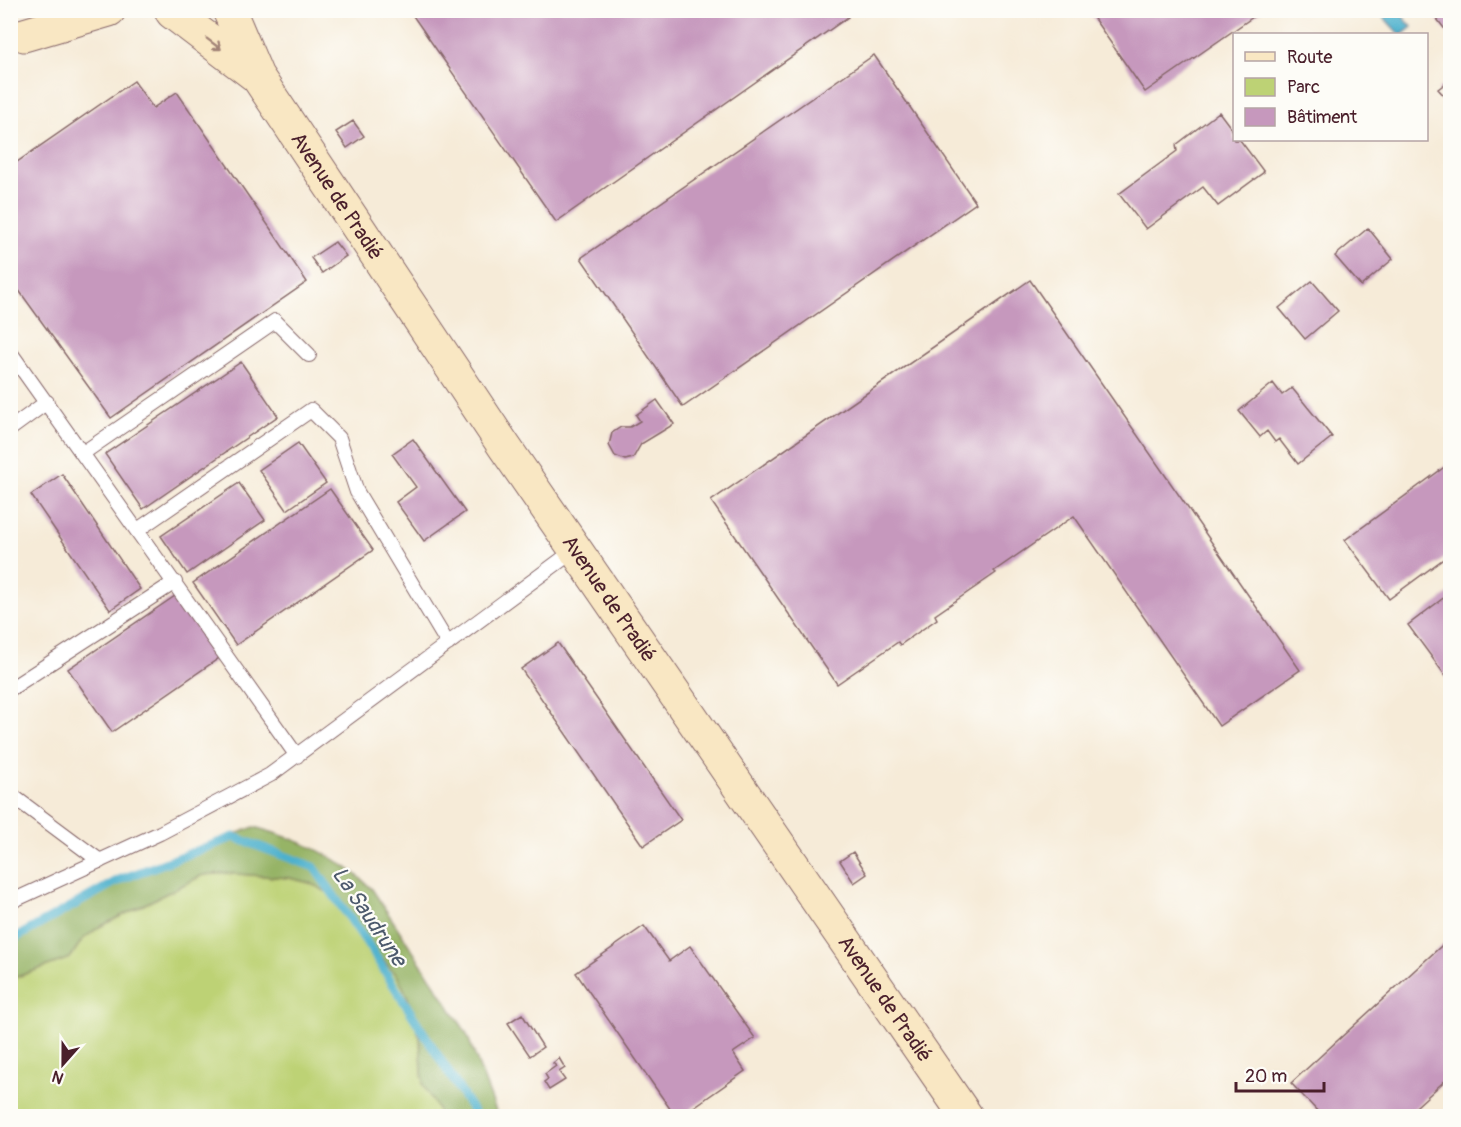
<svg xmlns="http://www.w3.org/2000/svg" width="1461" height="1127" font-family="Pangolin,sans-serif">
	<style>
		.green { fill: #bdd275; stroke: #847850; stroke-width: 1.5 }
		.forest { fill: #96b466; stroke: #706a48; stroke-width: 1.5 }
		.water { fill: #4eb1cd; stroke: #4c687c; stroke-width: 1.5 }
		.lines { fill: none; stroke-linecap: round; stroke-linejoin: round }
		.stream { stroke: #4eb1cd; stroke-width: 9 }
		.building { fill: #c698bd }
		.lane-casing { stroke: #866668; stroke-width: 16 }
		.secondary-casing { stroke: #866668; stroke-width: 35 }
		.lane { stroke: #fff; stroke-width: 14 }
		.secondary { stroke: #f9e7c3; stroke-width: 33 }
		.oneway { stroke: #a28377 }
		.labels { text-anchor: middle; stroke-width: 4.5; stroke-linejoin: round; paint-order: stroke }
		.street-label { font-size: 21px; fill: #4a1f2b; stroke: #fdfcf7 }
		.water-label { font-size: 22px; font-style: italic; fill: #4c596c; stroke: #fdfcf7 }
	</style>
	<rect width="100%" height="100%" fill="#fdfcf7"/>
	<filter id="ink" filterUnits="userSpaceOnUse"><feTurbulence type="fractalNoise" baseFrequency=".0167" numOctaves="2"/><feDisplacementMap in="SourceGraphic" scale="12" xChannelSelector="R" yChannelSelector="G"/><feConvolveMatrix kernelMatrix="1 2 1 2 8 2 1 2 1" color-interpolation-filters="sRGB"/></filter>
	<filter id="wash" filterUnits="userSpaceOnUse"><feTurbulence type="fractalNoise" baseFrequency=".008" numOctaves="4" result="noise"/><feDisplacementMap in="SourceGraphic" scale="24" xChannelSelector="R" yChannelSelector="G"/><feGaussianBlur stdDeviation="1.35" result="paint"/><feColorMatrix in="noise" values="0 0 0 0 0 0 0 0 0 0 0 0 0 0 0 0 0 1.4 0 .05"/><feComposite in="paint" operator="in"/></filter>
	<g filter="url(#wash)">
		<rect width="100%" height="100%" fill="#f6ebd8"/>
		<path class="green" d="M225 873 290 878 310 883 329 893 345 909 368 945 397 975 407 995 420 1038 423 1084 441 1116H11V979L70 958 82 940 99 927 203 875Z"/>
		<path class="forest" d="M254 827C298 839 340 856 372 889L466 1032 498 1116H441L423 1084 420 1038 407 995 397 975 368 945 345 909 329 893 310 883 290 878 225 873 203 875 99 927 82 940 70 958 11 979V939L166 859Z"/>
		<path class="water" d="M1398 11 1412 27 1403 34H1399L1379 12Z"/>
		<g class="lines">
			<path class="stream" d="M10 941 119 880 234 837 314 867 367 943 476 1116"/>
		</g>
		<g id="blocks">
			<path class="building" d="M409 10H844L848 17 556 222Z
				M1088 10H1263L1145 92Z
				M1439 10H1450V36L1434 15Z
				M874 55 976 203 683 407 581 258Z
				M1450 80V102L1438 89Z
				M134 81 153 108 177 92 307 282 111 418 10 278V167Z
				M1219 112 1234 132V140H1240L1264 172 1218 206 1203 187 1146 229 1119 194 1177 151 1176 145Z
				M353 121 364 136 347 148 336 132Z
				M1368 228 1393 259 1361 286 1335 256Z
				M335 242 346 256 322 273 311 258Z
				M1030 280 1300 670 1219 726 1074 516 994 571 996 573 935 615 937 619 900 645 898 642 837 684 711 501Z
				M1312 281 1338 311 1305 339 1279 308Z
				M241 362 278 416 143 509 105 454Z
				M1273 383 1282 395 1292 388 1332 437 1298 464 1279 439 1275 442 1267 431 1260 437 1239 411Z
				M657 400 674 424 641 444 633 458 625 460 615 456 609 445 612 433 621 427H630L640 421 636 415Z
				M413 439 465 512 424 541 396 502 416 487 392 454Z
				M298 443 326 483 287 510 259 470Z
				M1450 463V554L1389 599 1345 540Z
				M62 474 140 589 110 610 31 495Z
				M239 483 265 520 187 574 161 536Z
				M330 489 373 550 236 645 193 583Z
				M1450 593V682L1408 625Z
				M175 596 219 658 112 732 68 669Z
				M558 643 681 820 643 846 521 669Z
				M853 852 867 874 854 883 840 861Z
				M644 926 669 961 690 946 755 1038 733 1053 745 1071 681 1116H675L576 973Z
				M1450 938V1076L1406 1116H1322L1291 1083Z
				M522 1014 543 1047 530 1056 508 1023Z
				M559 1058 565 1068 559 1072 565 1080 549 1090 544 1082 548 1079 545 1074 556 1066 553 1063Z"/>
		</g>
	</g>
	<g filter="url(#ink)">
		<use href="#blocks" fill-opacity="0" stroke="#866668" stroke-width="1.5"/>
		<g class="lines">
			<defs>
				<path id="lane" d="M10 352 297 756
					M10 429 47 402
					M83 453 275 321 309 355
					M139 529 311 410 339 438 357 492 448 644
					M10 689 175 582
					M10 794 100 861
					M10 902 160 833 270 775 576 549"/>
				<g id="secondary">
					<path id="s1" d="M229 10 257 76 504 446 966 1116"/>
					<path d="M172 12 255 75"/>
					<path d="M24 35 109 10"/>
				</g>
			</defs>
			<use href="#lane" class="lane-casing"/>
			<use href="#secondary" class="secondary-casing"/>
			<use href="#lane" class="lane"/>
			<use href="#secondary" class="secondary"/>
		</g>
		<defs><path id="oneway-shaft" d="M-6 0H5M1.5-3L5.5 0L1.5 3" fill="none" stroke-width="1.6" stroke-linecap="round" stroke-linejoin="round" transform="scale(1.5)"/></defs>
		<use class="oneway" href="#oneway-shaft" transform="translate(214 44) rotate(37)"/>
	</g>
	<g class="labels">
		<g class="street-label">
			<text dy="7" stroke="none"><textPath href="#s1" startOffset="216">Avenue de Pradié</textPath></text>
			<text dy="7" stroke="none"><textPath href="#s1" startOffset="702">Avenue de Pradié</textPath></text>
			<text dy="7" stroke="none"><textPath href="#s1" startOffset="1188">Avenue de Pradié</textPath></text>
		</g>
		<g class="water-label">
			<text transform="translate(370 916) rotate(56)" y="8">La Saudrune</text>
		</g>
	</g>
	<rect width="1461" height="1127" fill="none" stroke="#fdfcf7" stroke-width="36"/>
	<rect x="1233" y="33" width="195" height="108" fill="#fdfcf7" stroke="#b5a4a5" stroke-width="1.5"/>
	<rect x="1245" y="52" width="30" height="9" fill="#f9e7c3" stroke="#b5a4a5" stroke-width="1.5"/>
	<text x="1287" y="63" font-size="18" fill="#4a1f2b">Route</text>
	<rect x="1245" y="78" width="30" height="18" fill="#bdd275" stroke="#b5a4a5" stroke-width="1.5"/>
	<text x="1287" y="93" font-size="18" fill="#4a1f2b">Parc</text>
	<rect x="1245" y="108" width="30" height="18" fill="#c698bd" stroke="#b5a4a5" stroke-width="1.5"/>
	<text x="1287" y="123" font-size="18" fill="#4a1f2b">Bâtiment</text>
	<g transform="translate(63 1064) rotate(201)" stroke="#fdfcf7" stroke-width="4.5" paint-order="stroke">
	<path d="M0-4.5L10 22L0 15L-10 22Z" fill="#4a1f2b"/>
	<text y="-9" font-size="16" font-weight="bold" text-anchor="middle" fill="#4a1f2b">N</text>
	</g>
	<path d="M1236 1082v9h88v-9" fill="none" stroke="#4a1f2b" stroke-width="3"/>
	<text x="1245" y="1082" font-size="18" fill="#4a1f2b" stroke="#fdfcf7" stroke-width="4.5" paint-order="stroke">20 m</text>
</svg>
